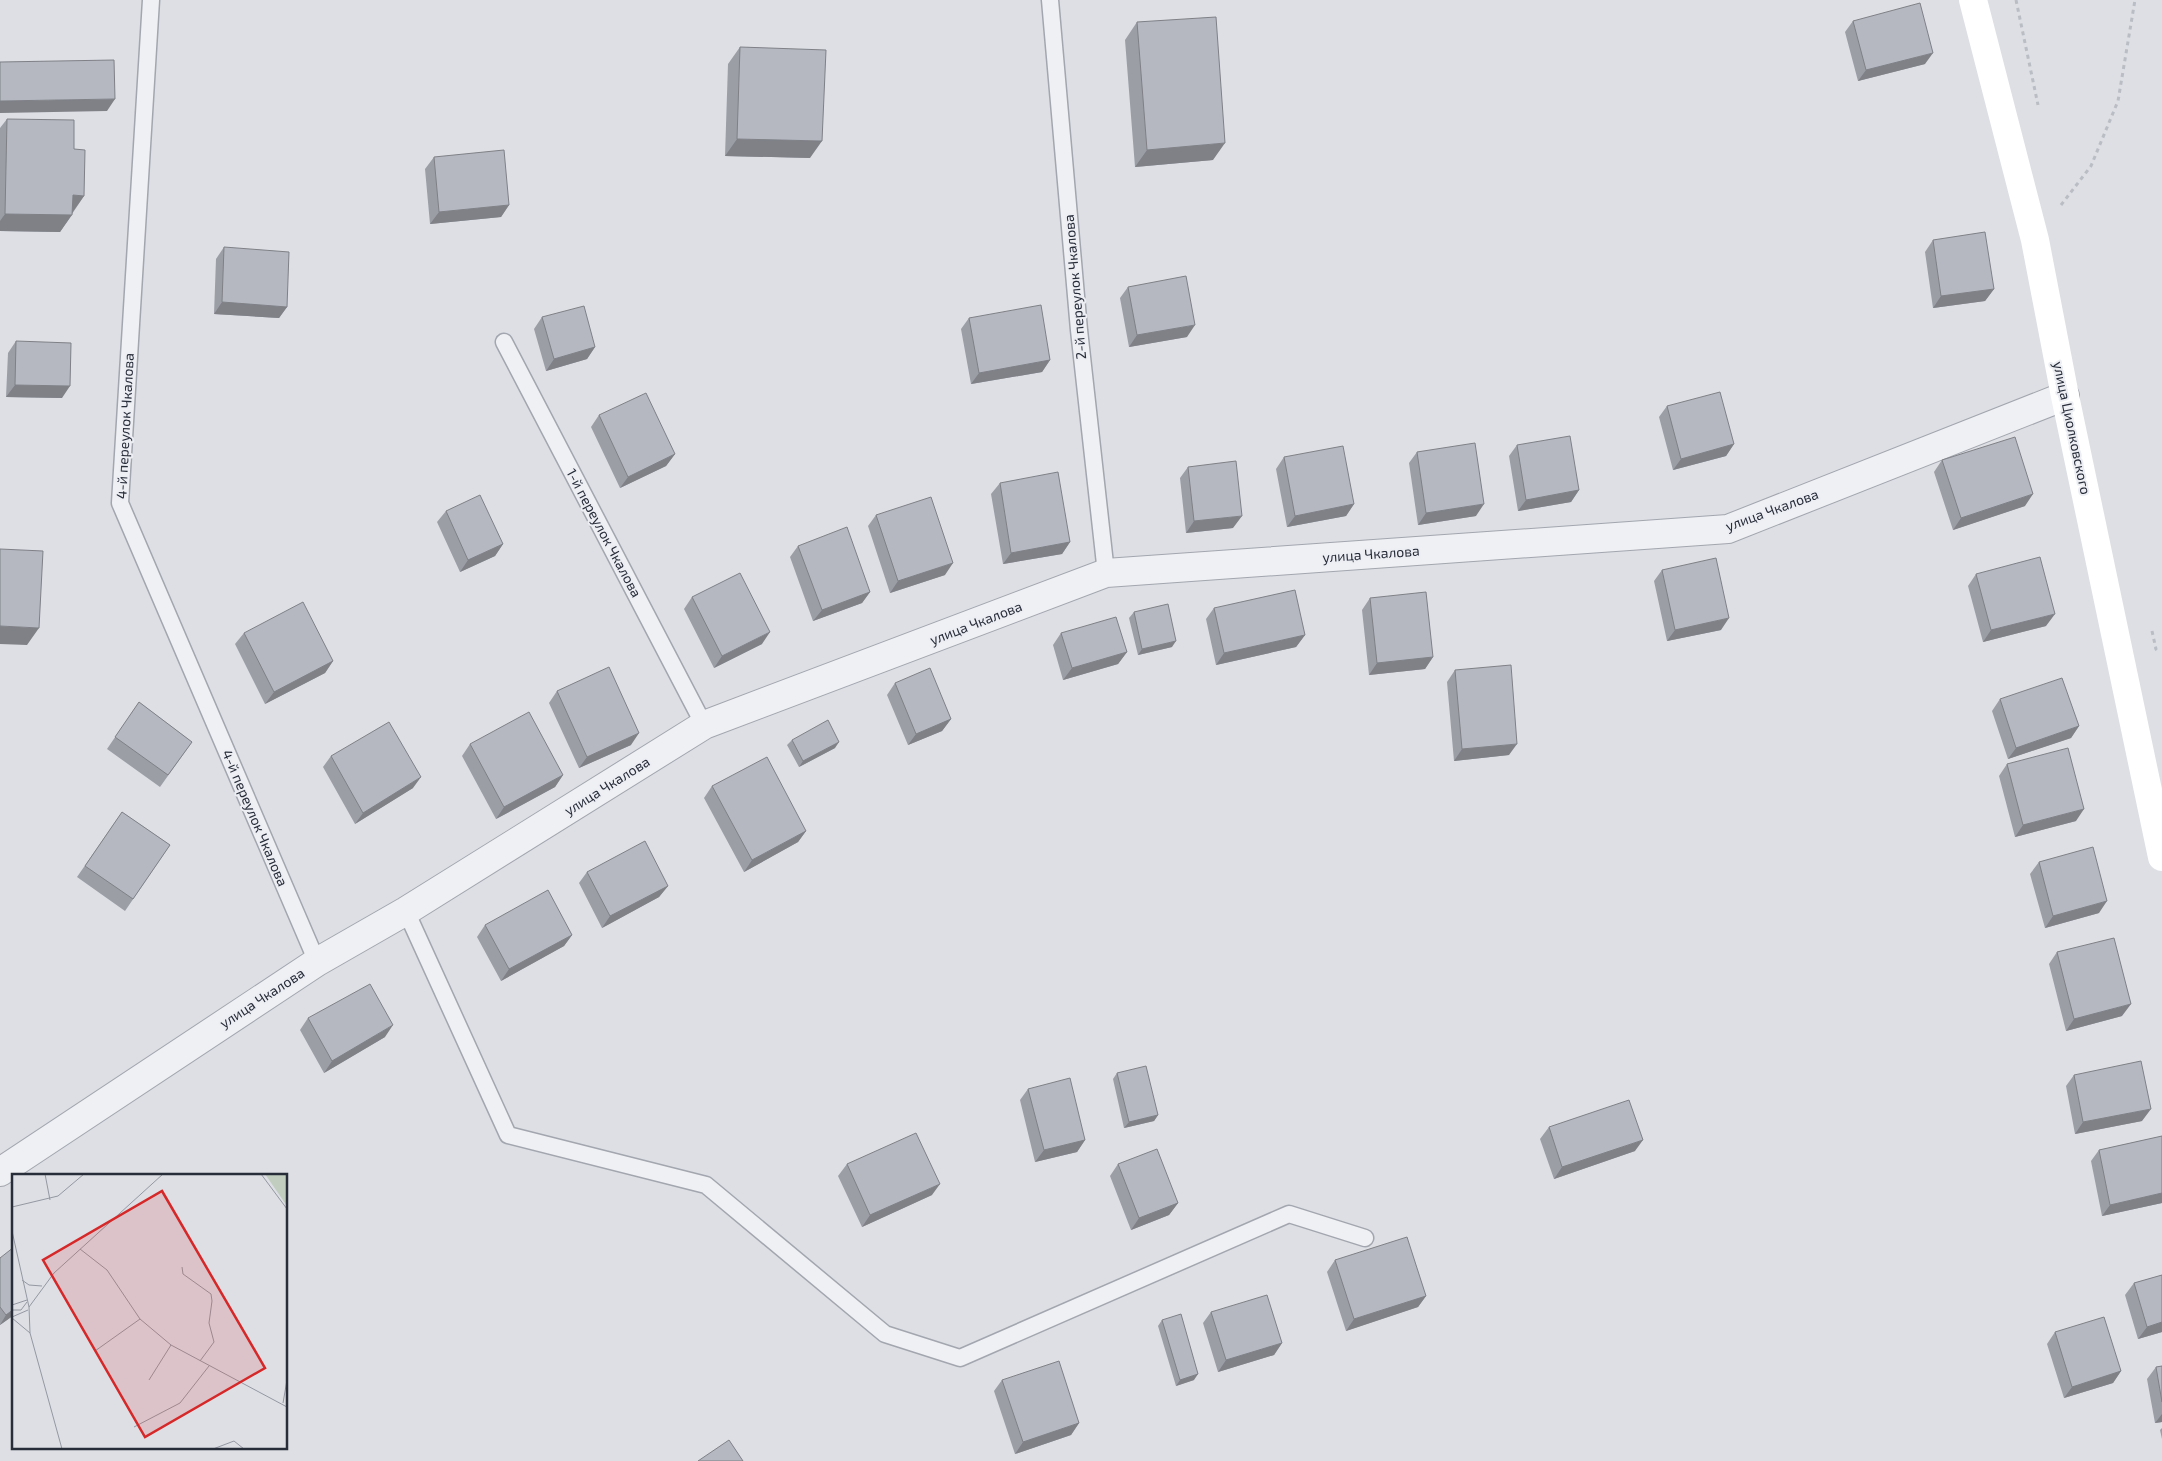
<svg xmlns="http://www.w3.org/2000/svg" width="2162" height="1461" font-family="'Exo 2',sans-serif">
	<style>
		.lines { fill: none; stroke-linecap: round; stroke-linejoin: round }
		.lane-casing { stroke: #a3a6ae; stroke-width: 19 }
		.street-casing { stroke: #a3a6ae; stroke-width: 30 }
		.path { stroke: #bbbdc4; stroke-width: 3; stroke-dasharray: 4 4; stroke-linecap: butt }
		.lane { stroke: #eff0f4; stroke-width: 16 }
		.street { stroke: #eff0f4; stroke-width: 28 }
		.secondary { stroke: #fff; stroke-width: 28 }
		.wall { fill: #9c9ea6 }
		.shaded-wall { fill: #7f8187 }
		.building { fill: #b5b8c1; stroke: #7f8187 }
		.labels { text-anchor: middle; stroke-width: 4; stroke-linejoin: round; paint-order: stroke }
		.street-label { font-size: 14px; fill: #282d3a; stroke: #eceef3 }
		.inset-road { fill: none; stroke: #9598a1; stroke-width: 1 }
		.view { fill: #d62828; fill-opacity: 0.15; stroke: #d62828; stroke-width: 2.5 }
		.inset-edge { fill: none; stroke: #282d3a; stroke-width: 2.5 }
	</style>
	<rect width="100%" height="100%" fill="#dddfe5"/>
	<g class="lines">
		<defs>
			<path id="lane" d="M151 0 120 503 317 962
				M1050 0 1079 330 1106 573
				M504 342 704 725
				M406 911 508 1135 706 1185 885 1334 960 1358 1289 1214 1365 1238"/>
			<path id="street" d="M0 1172 317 962 406 911 704 725 1106 573 1728 529 2065 396"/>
		</defs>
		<use href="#lane" class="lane-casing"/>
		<use href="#street" class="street-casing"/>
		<path class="path" d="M2016 0 2038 105
			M2061 205 2091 166 2118 101 2135 0
			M2152 631 2156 649 2154 650"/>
		<use href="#lane" class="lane"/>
		<use href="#street" class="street"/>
		<path class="secondary" d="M1973 0 2035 240 2065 396 2162 857"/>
	</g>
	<path class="wall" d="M1853 21 1925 64 1858 81 1845 32Z
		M1137 22 1213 160 1135 167 1125 40Z
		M740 47 810 158 725 156 728 64Z
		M7 119 74 149 84 196 60 232 0 231V128Z
		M434 157 509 205 501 217 430 224 425 169Z
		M1933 240 1994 289 1985 301 1933 308 1925 252Z
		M224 247 287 307 279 318 214 314 216 259Z
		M1128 287 1187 337 1129 347 1120 298Z
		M542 317 595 347 587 359 546 371 534 329Z
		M969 318 1050 360 1042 372 971 384 961 329Z
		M16 341 62 398 6 397 8 353Z
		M1667 406 1734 444 1726 456 1673 470 1659 417Z
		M599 415 675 454 666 466 620 488 591 427Z
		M1517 445 1579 490 1571 502 1518 511 1509 456Z
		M1417 452 1476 516 1418 525 1409 463Z
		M1284 457 1354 504 1346 516 1287 527 1276 469Z
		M1942 460 2025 506 1953 530 1934 472Z
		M1188 467 1233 528 1186 533 1180 478Z
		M1000 483 1070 542 1062 554 1003 564 991 494Z
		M446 511 503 544 495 556 460 572 437 522Z
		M876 515 945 575 890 593 868 526Z
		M798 546 870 592 862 603 813 621 790 557Z
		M1662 570 1721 630 1667 641 1654 581Z
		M1976 574 2046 626 1983 642 1968 586Z
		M692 597 762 644 714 668 684 609Z
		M1370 598 1433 657 1425 669 1369 675 1362 610Z
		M1214 608 1305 635 1296 647 1216 665 1206 619Z
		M1134 612 1172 647 1138 655 1129 618Z
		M244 633 333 661 325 673 265 704 235 644Z
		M1061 633 1127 652 1118 664 1063 680 1053 645Z
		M1455 670 1509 755 1454 761 1447 682Z
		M895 683 951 719 942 731 908 745 887 695Z
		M557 691 631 745 579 768 549 703Z
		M2000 699 2079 726 2071 738 2008 759 1992 711Z
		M139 702 192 742 160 787 107 749Z
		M792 740 835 748 799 767 787 745Z
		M470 744 563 775 555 787 496 819 462 756Z
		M331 756 413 788 355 824 323 767Z
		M2007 764 2076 821 2015 837 1999 776Z
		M712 786 806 831 798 842 744 872 704 798Z
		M122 812 170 845 125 911 77 877Z
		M2039 862 2099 913 2045 928 2030 874Z
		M587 872 668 886 659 897 602 928 579 883Z
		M485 925 572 935 564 946 501 981 477 937Z
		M2057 952 2122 1016 2066 1031 2049 964Z
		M308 1018 385 1037 324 1073 300 1030Z
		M1117 1073 1158 1115 1154 1121 1124 1128 1113 1079Z
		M2074 1075 2142 1121 2075 1134 2066 1086Z
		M1028 1089 1085 1140 1077 1152 1035 1162 1020 1100Z
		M1549 1127 1635 1151 1554 1179 1540 1139Z
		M2162 1136V1203L2102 1216 2091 1161 2099 1150Z
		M847 1164 932 1195 862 1227 838 1176Z
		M1118 1164 1178 1203 1169 1215 1131 1230 1110 1176Z
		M0 1258 14 1315 0 1325Z
		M1335 1260 1426 1296 1418 1307 1346 1331 1327 1272Z
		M2162 1275V1332L2138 1339 2125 1295 2134 1283Z
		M1211 1312 1282 1343 1274 1355 1218 1372 1203 1323Z
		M1162 1320 1194 1380 1176 1386 1158 1326Z
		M2055 1332 2121 1371 2113 1383 2064 1398 2047 1344Z
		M2162 1366V1422L2155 1423 2147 1379 2156 1367Z
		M1002 1380 1079 1423 1071 1435 1015 1454 994 1391Z
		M2162 1428V1439L2160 1430Z"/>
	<path class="shaded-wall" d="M1933 53 1925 64 1858 81 1866 70Z
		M115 99 107 111 0 113V101Z
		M737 139 822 141 810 158 725 156Z
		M1225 143 1213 160 1135 167 1147 150Z
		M73 195 84 196 72 213Z
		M509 205 501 217 430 224 439 212Z
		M5 214 72 215 60 232 0 231V221Z
		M1994 289 1985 301 1933 308 1941 296Z
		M222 302 287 307 279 318 214 314Z
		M1195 325 1187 337 1129 347 1137 335Z
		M595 347 587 359 546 371 554 359Z
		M1050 360 1042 372 971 384 979 373Z
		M15 385 70 386 62 398 6 397Z
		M1734 444 1726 456 1673 470 1681 459Z
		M675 454 666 466 620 488 628 477Z
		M1579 490 1571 502 1518 511 1526 500Z
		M2033 494 2025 506 1953 530 1961 518Z
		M1354 504 1346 516 1287 527 1295 516Z
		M1484 504 1476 516 1418 525 1426 513Z
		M1242 516 1233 528 1186 533 1194 521Z
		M1070 542 1062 554 1003 564 1011 553Z
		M503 544 495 556 460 572 468 560Z
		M953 563 945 575 890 593 898 581Z
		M870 592 862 603 813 621 822 610Z
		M2055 614 2046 626 1983 642 1991 630Z
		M1729 618 1721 630 1667 641 1675 630Z
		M0 626 39 628 27 645 0 644Z
		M770 632 762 644 714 668 722 656Z
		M1305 635 1296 647 1216 665 1224 653Z
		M1176 641 1172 647 1138 655 1142 649Z
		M1127 652 1118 664 1063 680 1072 668Z
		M1433 657 1425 669 1369 675 1377 663Z
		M333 661 325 673 265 704 274 692Z
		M951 719 942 731 908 745 916 734Z
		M2079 726 2071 738 2008 759 2016 748Z
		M639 733 631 745 579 768 587 757Z
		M839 742 835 748 799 767 803 761Z
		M1517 744 1509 755 1454 761 1462 749Z
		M563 775 555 787 496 819 504 807Z
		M421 777 413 788 355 824 363 813Z
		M2084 809 2076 821 2015 837 2023 825Z
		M806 831 798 842 744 872 752 860Z
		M668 886 659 897 602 928 610 916Z
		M2107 901 2099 913 2045 928 2053 916Z
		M572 935 564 946 501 981 509 969Z
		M2131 1004 2122 1016 2066 1031 2074 1019Z
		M393 1025 385 1037 324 1073 332 1061Z
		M2151 1109 2142 1121 2075 1134 2083 1122Z
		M1158 1115 1154 1121 1124 1128 1129 1122Z
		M1085 1140 1077 1152 1035 1162 1044 1150Z
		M1643 1140 1635 1151 1554 1179 1562 1167Z
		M940 1184 932 1195 862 1227 870 1215Z
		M2162 1193V1203L2102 1216 2110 1205Z
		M1178 1203 1169 1215 1131 1230 1139 1218Z
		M1426 1296 1418 1307 1346 1331 1354 1319Z
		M14 1309V1315L0 1325 6 1315Z
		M2162 1322V1332L2138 1339 2147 1327Z
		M1282 1343 1274 1355 1218 1372 1226 1360Z
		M2121 1371 2113 1383 2064 1398 2072 1387Z
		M1198 1374 1194 1380 1176 1386 1180 1380Z
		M2162 1414V1422L2155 1423Z
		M1079 1423 1071 1435 1015 1454 1023 1442Z"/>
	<path class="building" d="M1920 3 1933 53 1866 70 1853 21Z
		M1216 17 1225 143 1147 150 1137 22Z
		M740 47 826 50 822 141 737 139Z
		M114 60 115 99 0 101V62Z
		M7 119 74 120V149L85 150 84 196 73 195 72 215 5 214Z
		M504 150 509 205 439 212 434 157Z
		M1985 232 1994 289 1941 296 1933 240Z
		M224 247 289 252 287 307 222 302Z
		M1186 276 1195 325 1137 335 1128 287Z
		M1041 305 1050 360 979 373 969 318Z
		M584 306 595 347 554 359 542 317Z
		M16 341 71 343 70 386 15 385Z
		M1720 392 1734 444 1681 459 1667 406Z
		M646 393 675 454 628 477 599 415Z
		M1570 436 1579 490 1526 500 1517 445Z
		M2015 437 2033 494 1961 518 1942 460Z
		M1475 443 1484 504 1426 513 1417 452Z
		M1343 446 1354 504 1295 516 1284 457Z
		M1236 461 1242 516 1194 521 1188 467Z
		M1058 472 1070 542 1011 553 1000 483Z
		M480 495 503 544 468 560 446 511Z
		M931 497 953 563 898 581 876 515Z
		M847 527 870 592 822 610 798 546Z
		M0 549 43 551 39 628 0 626Z
		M2040 557 2055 614 1991 630 1976 574Z
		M1716 558 1729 618 1675 630 1662 570Z
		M740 573 770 632 722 656 692 597Z
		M1295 590 1305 635 1224 653 1214 608Z
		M1426 592 1433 657 1377 663 1370 598Z
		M303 602 333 661 274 692 244 633Z
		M1168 604 1176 641 1142 649 1134 612Z
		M1116 617 1127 652 1072 668 1061 633Z
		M1511 665 1517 744 1462 749 1455 670Z
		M609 667 639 733 587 757 557 691Z
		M930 668 951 719 916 734 895 683Z
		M2062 678 2079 726 2016 748 2000 699Z
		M139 702 192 742 168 775 115 737Z
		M529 712 563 775 504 807 470 744Z
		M828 720 839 742 803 761 792 740Z
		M389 722 421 777 363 813 331 756Z
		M2068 748 2084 809 2023 825 2007 764Z
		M767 757 806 831 752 860 712 786Z
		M122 812 170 845 133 899 85 866Z
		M645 841 668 886 610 916 587 872Z
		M2093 847 2107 901 2053 916 2039 862Z
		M548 890 572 935 509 969 485 925Z
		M2114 938 2131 1004 2074 1019 2057 952Z
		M370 984 393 1025 332 1061 308 1018Z
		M2141 1061 2151 1109 2083 1122 2074 1075Z
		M1146 1066 1158 1115 1129 1122 1117 1073Z
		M1070 1078 1085 1140 1044 1150 1028 1089Z
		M1629 1100 1643 1140 1562 1167 1549 1127Z
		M916 1133 940 1184 870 1215 847 1164Z
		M2162 1136V1193L2110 1205 2099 1150Z
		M1157 1149 1178 1203 1139 1218 1118 1164Z
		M1407 1237 1426 1296 1354 1319 1335 1260Z
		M14 1247V1309L6 1315 0 1307V1258Z
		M2162 1275V1322L2147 1327 2134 1283Z
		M1267 1295 1282 1343 1226 1360 1211 1312Z
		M1181 1314 1198 1374 1180 1380 1162 1320Z
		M2104 1317 2121 1371 2072 1387 2055 1332Z
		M1059 1361 1079 1423 1023 1442 1002 1380Z
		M2162 1366V1402L2156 1367Z
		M729 1440 743 1461H698Z"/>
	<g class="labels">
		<g class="street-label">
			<text transform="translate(1075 287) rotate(-95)" y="5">2-й переулок Чкалова</text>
			<text transform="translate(125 426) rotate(-87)" y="5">4-й переулок Чкалова</text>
			<text transform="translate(2072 428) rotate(78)" y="5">улица Циолковского</text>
			<text transform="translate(1772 510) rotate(-20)" y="5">улица Чкалова</text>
			<text transform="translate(604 533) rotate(62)" y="5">1-й переулок Чкалова</text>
			<text transform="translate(1371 554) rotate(-4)" y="5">улица Чкалова</text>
			<text transform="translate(976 623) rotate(-21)" y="5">улица Чкалова</text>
			<text transform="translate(607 786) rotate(-32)" y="5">улица Чкалова</text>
			<text transform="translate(255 818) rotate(67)" y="5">4-й переулок Чкалова</text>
			<text transform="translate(262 998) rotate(-33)" y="5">улица Чкалова</text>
		</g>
	</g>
	<g transform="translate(12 1174)">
		<rect width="275" height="275" fill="#dddfe5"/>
		<path d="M253 0H275V32Z" fill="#c1cebf"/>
		<path class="inset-road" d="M33 0 38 26M249 0 275 35M0 33 46 22 72 0M0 57 17 133M68 75 95 96 128 145 159 171 275 233M170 93 171 100 199 120 200 127 197 149 202 168 188 187M10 106 17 111 30 112M0 131 15 126M0 136H9L15 128M0 143 16 136M0 144 18 159M83 177 128 145M137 206 159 171M271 229 275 206M122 253 168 229 197 192M50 275 18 159 17 133 42 99 151 0M201 275 222 267 232 275"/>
		<path class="view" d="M150 17 253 194 133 263 31 86Z"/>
		<rect width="275" height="275" class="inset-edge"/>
	</g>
</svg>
